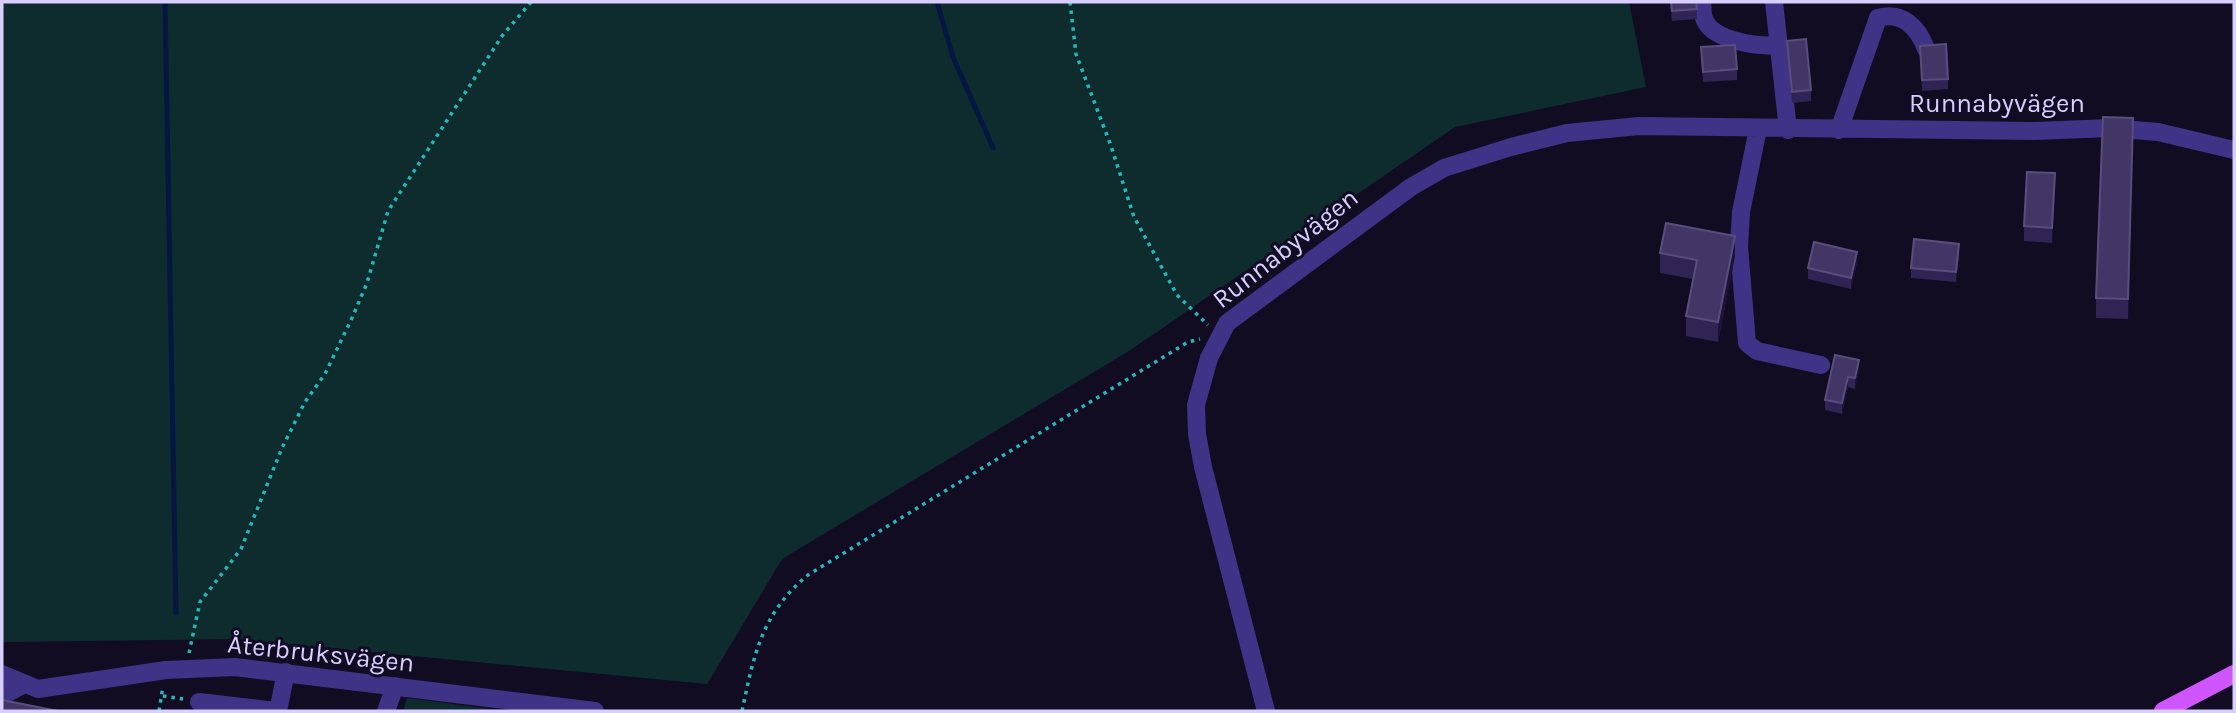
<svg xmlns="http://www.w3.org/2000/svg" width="2236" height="713" font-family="Karla,sans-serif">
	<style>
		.green { fill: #0e2c2e }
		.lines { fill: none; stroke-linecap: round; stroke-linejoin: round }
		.stream { stroke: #051642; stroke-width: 5 }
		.path { stroke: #24b8bd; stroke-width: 3.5; stroke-dasharray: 3.5 5; stroke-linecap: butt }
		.minor { stroke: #3e3386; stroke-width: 18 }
		.major { stroke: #cf55ff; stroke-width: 18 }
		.wall { fill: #312353 }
		.shaded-wall { fill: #1d1238 }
		.building { fill: #433565; stroke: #5a4d7e; stroke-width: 2 }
		.labels { text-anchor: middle; stroke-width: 6; stroke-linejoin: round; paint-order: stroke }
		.street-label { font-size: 26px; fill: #d8ceff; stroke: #120c23 }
	</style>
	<rect width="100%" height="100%" fill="#120c23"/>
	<path class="green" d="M2 2H1629L1646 87 1455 127 1129 351 782 559 707 684 237 639 2 642Z
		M407 698 505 711H403Z"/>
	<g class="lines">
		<path class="stream" d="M165 2 176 613
			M937 2 953 57 993 148"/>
		<path class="path" d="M1070 2 1076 54 1111 146 1134 217 1177 295 1208 325
			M189 653 200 602 241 549 282 448 305 402 325 374 352 318 367 283 388 211 502 36 531 2
			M163 696 183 699
			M159 711 163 686
			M742 711C754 655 761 614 808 575L1188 342 1200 339"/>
		<path class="minor" d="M1702 2C1703 7 1702 14 1704 18 1711 41 1759 47 1779 45
			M1774 2 1788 130
			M1758 129 1741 212 1739 247 1747 343 1757 351 1821 365
			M1839 130 1878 18C1902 11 1918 27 1926 49
			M2 674 38 689 166 670 235 667 595 711
			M2 696 24 684
			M199 702 276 711
			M278 711 286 672
			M386 711 395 686
			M1266 711 1203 467 1197 434 1196 405 1209 358 1227 323 1411 187 1444 168 1511 147 1567 133 1639 126 2035 131 2110 128 2158 132 2234 150"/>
		<path class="major" d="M2163 711 2234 674"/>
	</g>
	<path class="wall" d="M1670 2H1696L1697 19 1672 21Z
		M1787 41 1811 90V101L1792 103Z
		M1920 46 1948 79V89L1922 91Z
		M1701 47 1737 69V80L1703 82Z
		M2133 138 2128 319 2096 318V298Z
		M2055 188 2052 243 2024 241V226Z
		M1660 253 1735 256 1718 342 1686 336V316L1693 279 1660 273Z
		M1959 254 1956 282 1911 278V268Z
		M1857 262 1851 289 1808 279V268Z
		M1835 355 1859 370 1855 389 1848 387 1842 414 1825 410V400Z"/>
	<path class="shaded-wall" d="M2133 118V138L2128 319V299Z
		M2055 173V188L2052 243V228Z
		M1735 236V256L1718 342V322Z
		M1959 244V254L1956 282V272Z
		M1857 252V262L1851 289V278Z
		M1859 360V370L1855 389V378Z
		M1848 377V387L1842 414V403Z"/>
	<path class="building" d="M1671 2H1696L1697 9 1672 11Z
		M1806 39 1811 90 1792 92 1787 41Z
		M1946 44 1948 79 1922 80 1920 46Z
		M1735 45 1737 69 1703 72 1701 47Z
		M2103 117 2133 118 2128 299 2096 298Z
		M2027 172 2055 173 2052 228 2024 226Z
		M1666 223 1735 236 1718 322 1686 316 1697 260 1660 253Z
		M1914 239 1959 244 1956 272 1911 268Z
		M1814 242 1857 252 1851 278 1808 268Z
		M1835 355 1859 360 1855 378 1848 377 1842 403 1825 400Z
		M2 700 58 711H2Z"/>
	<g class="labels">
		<g class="street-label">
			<text x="1997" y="112">Runnabyvägen</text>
			<text transform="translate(1285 248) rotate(-38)" y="9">Runnabyvägen</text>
			<text transform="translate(321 653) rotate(6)" y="9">Återbruksvägen</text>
		</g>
	</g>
	<rect width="2236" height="713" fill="none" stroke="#d8ceff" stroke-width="7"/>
</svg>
